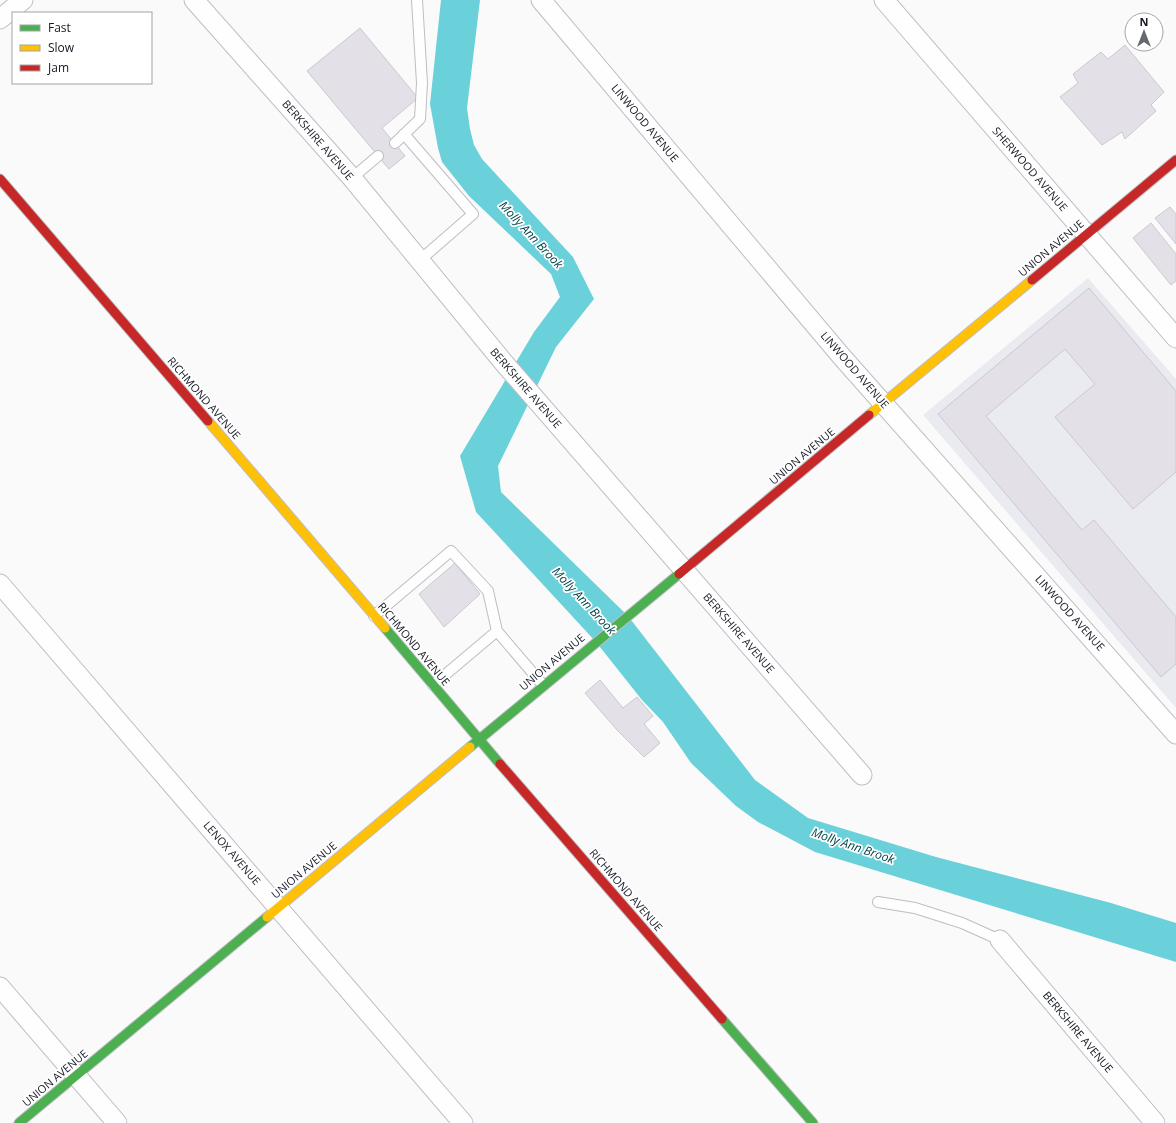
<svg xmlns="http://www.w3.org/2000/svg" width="1176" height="1123" font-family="'Open Sans',sans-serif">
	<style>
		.built { fill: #eaebf0 }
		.water { fill: #6ad1db }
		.building { fill: #e3e1e7; stroke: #cbc8cf }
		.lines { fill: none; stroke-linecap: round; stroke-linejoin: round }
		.lane-casing { stroke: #bcbec4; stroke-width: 12 }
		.street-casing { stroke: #bcbec4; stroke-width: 21 }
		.fast-casing { stroke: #bcbec4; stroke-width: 11 }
		.slow-casing { stroke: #bcbec4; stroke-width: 11 }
		.jam-casing { stroke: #bcbec4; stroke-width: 11 }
		.lane { stroke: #fefefe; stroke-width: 10 }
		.street { stroke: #fefefe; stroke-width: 19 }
		.fast { stroke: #4caf50; stroke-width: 9 }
		.slow { stroke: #ffc107; stroke-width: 9 }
		.jam { stroke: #c62828; stroke-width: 9 }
		.labels { text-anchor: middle; stroke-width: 3.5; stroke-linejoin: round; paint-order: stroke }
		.street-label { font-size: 11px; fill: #151924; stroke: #fff }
		.water-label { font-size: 12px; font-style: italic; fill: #03444a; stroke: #fff }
	</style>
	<rect width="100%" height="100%" fill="#fafafa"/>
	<path class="built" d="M1088 278 1176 379V708L923 415Z"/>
	<path class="water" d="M441 0H480L467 108 470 129 474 145 482 159 573 257 594 299 556 347 498 466 501 492 628 616 755 780 808 818 936 857 1111 903 1176 923V962L815 852 758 822 736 806 691 763 663 722 642 700 596 642 476 512 460 456 534 332 560 297 551 274 469 196 442 162 438 148 430 104Z"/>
	<path class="building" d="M360 28 418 98 382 128 405 156 389 169 307 71Z
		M1125 45 1164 92 1151 105 1156 111 1125 139 1122 132 1102 145 1060 97 1078 83 1073 74 1101 52 1108 59Z
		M1170 207 1176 214V244L1155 218Z
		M1151 223 1176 254V281L1171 285 1133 238Z
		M1089 288 1176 391V472L1133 509 1055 417 1095 384 1065 349 986 416 1082 530 1094 520 1176 617V664L1161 677 938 414Z
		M455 563 480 594 444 627 419 594Z
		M600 680 623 708 637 697 653 716 644 724 660 743 644 757 617 730 585 693Z"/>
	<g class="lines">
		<defs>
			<path id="lane" d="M404 134 473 214 419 261
				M395 143 420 119 422 83 417 0
				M352 178 378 156
				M374 616 451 551 488 591 497 631
				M433 685 497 631 543 685
				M878 902 915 908 962 923 1000 940"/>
			<path id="street" d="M194 0 352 178 504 363 862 775
				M541 0 842 357 1176 734
				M884 0 1176 338
				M0 19 23 0
				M0 584 463 1123
				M1000 940 1155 1123
				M0 987 117 1123"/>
			<path id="fast" d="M385 628 500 764
				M470 747 679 574
				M722 1019 813 1123
				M19 1123 267 917"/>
			<path id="slow" d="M869 415 1032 280
				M208 421 385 628
				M267 917 470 747"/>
			<path id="jam" d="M0 179 208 421
				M1032 280 1176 160
				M679 574 869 415
				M500 764 722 1019"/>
		</defs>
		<use href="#lane" class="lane-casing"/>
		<use href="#street" class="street-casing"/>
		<use href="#fast" class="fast-casing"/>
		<use href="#slow" class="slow-casing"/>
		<use href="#jam" class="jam-casing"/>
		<use href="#lane" class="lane"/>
		<use href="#street" class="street"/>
		<use href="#fast" class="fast"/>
		<use href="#slow" class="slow"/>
		<use href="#jam" class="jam"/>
	</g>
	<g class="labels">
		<g class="street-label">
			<text transform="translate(645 123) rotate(50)" y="4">LINWOOD AVENUE</text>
			<text transform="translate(318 140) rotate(49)" y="4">BERKSHIRE AVENUE</text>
			<text transform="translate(1030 169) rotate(49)" y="4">SHERWOOD AVENUE</text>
			<text transform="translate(1051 248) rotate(-40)" y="4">UNION AVENUE</text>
			<text transform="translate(855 370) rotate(49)" y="4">LINWOOD AVENUE</text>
			<text transform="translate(526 388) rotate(49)" y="4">BERKSHIRE AVENUE</text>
			<text transform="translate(204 398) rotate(49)" y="4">RICHMOND AVENUE</text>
			<text transform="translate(802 456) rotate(-40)" y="4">UNION AVENUE</text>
			<text transform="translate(1070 613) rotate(48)" y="4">LINWOOD AVENUE</text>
			<text transform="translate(739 633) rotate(49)" y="4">BERKSHIRE AVENUE</text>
			<text transform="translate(414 644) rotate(50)" y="4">RICHMOND AVENUE</text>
			<text transform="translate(552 662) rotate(-40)" y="4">UNION AVENUE</text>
			<text transform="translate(232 853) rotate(49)" y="4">LENOX AVENUE</text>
			<text transform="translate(304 870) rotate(-40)" y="4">UNION AVENUE</text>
			<text transform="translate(626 890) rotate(49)" y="4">RICHMOND AVENUE</text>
			<text transform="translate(1078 1032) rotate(50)" y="4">BERKSHIRE AVENUE</text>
			<text transform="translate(55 1078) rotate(-40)" y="4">UNION AVENUE</text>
		</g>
		<g class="water-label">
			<text transform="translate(531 235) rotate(47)" y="4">Molly Ann Brook</text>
			<text transform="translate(584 601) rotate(47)" y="4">Molly Ann Brook</text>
			<text transform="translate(853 846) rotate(19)" y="4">Molly Ann Brook</text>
		</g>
	</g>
	<rect x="12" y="12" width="140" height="72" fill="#ffffff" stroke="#a1a3a7"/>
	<rect x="20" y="25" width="20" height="6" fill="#4caf50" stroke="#a1a3a7"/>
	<text x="48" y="32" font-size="12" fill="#151924">Fast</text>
	<rect x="20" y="45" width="20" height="6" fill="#ffc107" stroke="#a1a3a7"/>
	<text x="48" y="52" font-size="12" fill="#151924">Slow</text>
	<rect x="20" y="65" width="20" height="6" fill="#c62828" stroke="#a1a3a7"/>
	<text x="48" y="72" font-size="12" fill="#151924">Jam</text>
	<g transform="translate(1144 32)"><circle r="19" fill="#ffffff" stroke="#a1a3a7"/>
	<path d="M0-3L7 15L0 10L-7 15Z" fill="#65686f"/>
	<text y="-6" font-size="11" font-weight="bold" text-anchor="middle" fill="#151924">N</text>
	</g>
</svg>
